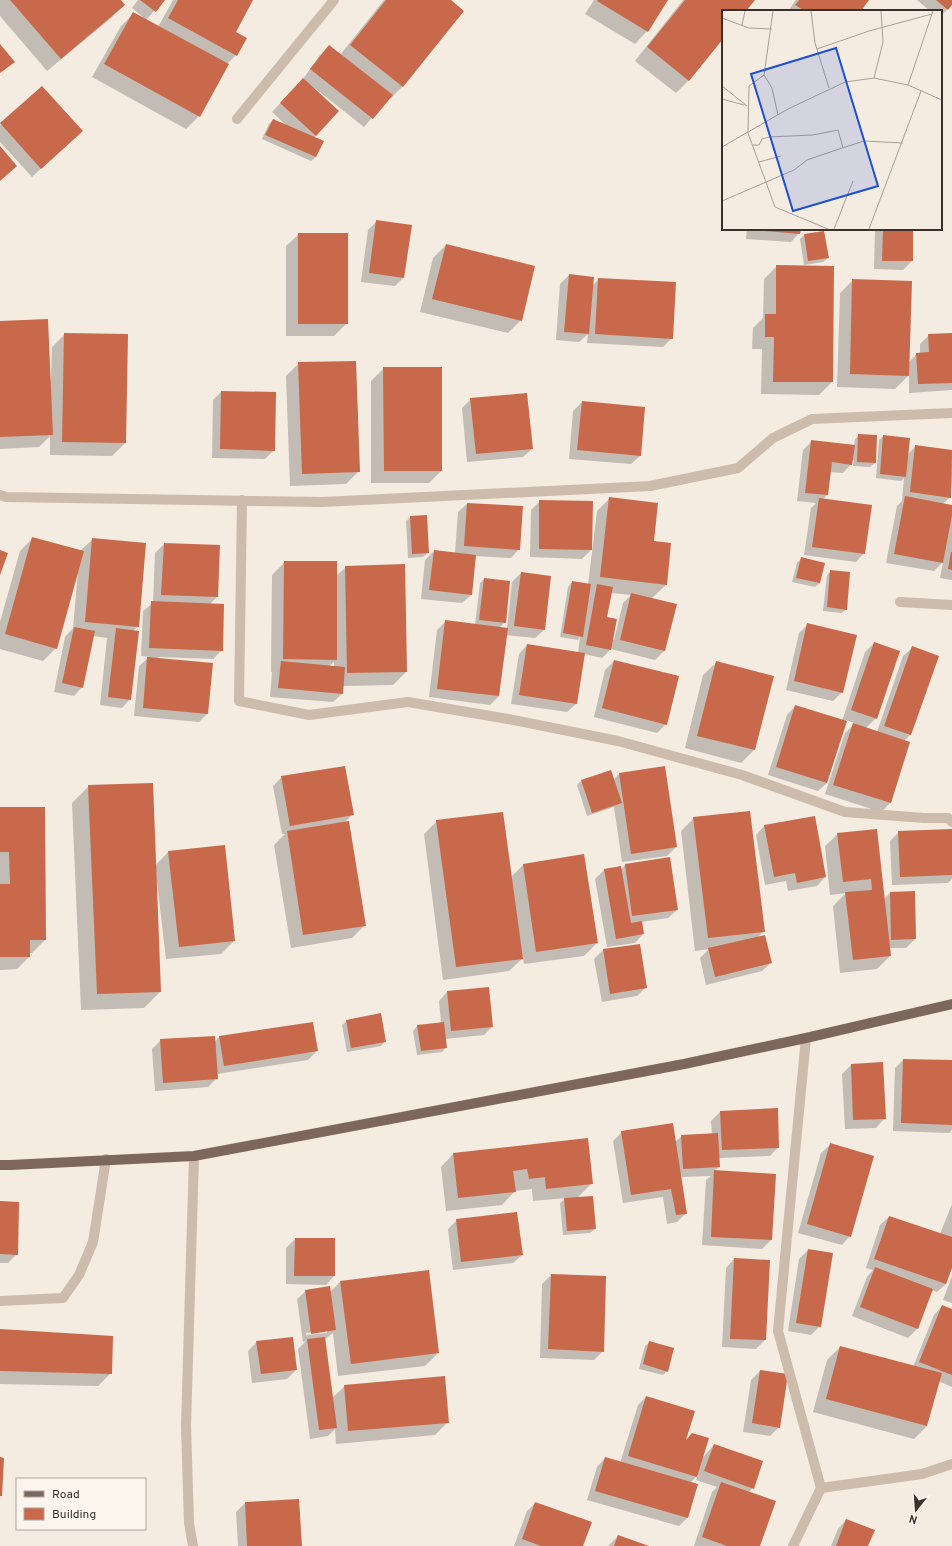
<svg xmlns="http://www.w3.org/2000/svg" width="952" height="1546" font-family="Overpass,sans-serif">
	<style>
		.shadow { fill: #0003; fill-rule: evenodd }
		.building { fill: #c8694b }
		.lines { fill: none; stroke-linecap: round; stroke-linejoin: round }
		.minor { stroke: #cdbbac; stroke-width: 10 }
		.major { stroke: #7d675c; stroke-width: 10 }
		.inset-road { fill: none; stroke: #aaa098; stroke-width: 1 }
		.view { fill: #1d4ed8; fill-opacity: 0.15; stroke: #1d4ed8; stroke-width: 2 }
		.inset-edge { fill: none; stroke: #3b302b; stroke-width: 2 }
	</style>
	<rect width="100%" height="100%" fill="#f4ebe1"/>
	<path class="shadow" d="M0 0H119L124 5 111 18 47 71 0 16Z
		M138 0H164L146 20 158 27 173 0H252L235 32 236 55 227 64 199 116 186 129 92 77 121 26 134 13 142 18 143 17 132 8Z
		M384 0H449L403 86 390 99 389 98 364 127 316 89 315 90 338 111 314 138 316 157 311 161 262 139 269 124 273 120 286 125 272 112 303 79 320 55 329 46 340 55Z
		M594 0H666L647 31 635 44 585 14Z
		M683 0H753L745 11H723V38L689 80 676 93 635 61Z
		M796 0H868L860 11H788Z
		M917 0H952V4L941 16V11H930Z
		M41 87 82 131 32 177 0 142V125Z
		M377 221 403 278 395 286 361 282 368 230Z
		M747 229H800L799 233 791 242 746 239Z
		M875 229H912V261L903 270 874 269Z
		M299 234 347 323 334 336H286V246Z
		M804 235 828 258 823 262 804 265 800 239Z
		M446 245 521 320 508 333 420 312 433 258Z
		M777 266 832 382 819 395 761 394 762 349H752L753 328 763 318 764 279Z
		M569 275 592 286 599 279 672 338 663 347 587 343 588 334 579 342 556 340 560 284Z
		M853 280 909 362 917 354H920V344L929 335 952 334V390L909 393V375L895 389 837 387 840 293Z
		M0 322 50 380H51L52 347 65 334 125 443 112 456 50 455V436L39 447 0 449Z
		M299 363 359 471 346 484 290 486 286 376Z
		M384 368 442 470 429 483H371V381Z
		M221 392 274 450 265 459 212 458 213 400Z
		M471 399 532 449 523 457 467 462 462 408Z
		M582 402 640 456 631 464 569 459 573 411Z
		M859 435 875 463 870 467 853 466 854 460 852 459 851 464 843 473 830 472 827 495 822 500 864 553 856 562 804 555 811 508 816 503 797 501 803 450 812 441 854 446 855 439Z
		M884 436 907 455 916 446 952 451V480L950 497 943 504 952 506V580L940 578 943 562 934 571 886 563 897 506 902 501 904 478 901 481 876 478 879 440Z
		M610 498 653 542 666 585 651 599 676 605 664 651 655 660 611 649 602 658 584 654 576 704 567 712 511 704 519 654 527 645 578 653 580 637 578 640 560 637 568 587 572 582 588 585 597 511ZM611 593 631 595 623 603 614 640 612 639 606 618Z
		M540 501 591 550 582 559 530 557 531 510Z
		M467 504 522 507 519 549 511 558 475 556 471 595 462 603 421 599 425 560 434 551 455 553 458 512Z
		M411 517 428 553 423 557 408 558 406 521Z
		M33 538 80 551 92 540 138 626 133 631 130 699 122 708 100 705 107 638 93 636 82 687 74 696 54 692 65 637 73 628 78 572 56 648 43 661 0 649V622L20 551Z
		M164 544 217 597 209 605 222 650 213 659 158 657V659L207 714 199 722 134 716 139 666 149 657 141 656 143 611 153 603 155 553Z
		M801 559 820 583 815 587 792 582 797 563Z
		M285 562 336 576 346 567 406 672 393 685 343 686 342 694 333 702 270 697 272 672H271L272 575ZM334 662V667L329 666Z
		M831 571 846 609 842 613 823 611 827 575Z
		M521 573 544 630 535 638 506 635 499 696 490 705 429 697 437 630 446 621 475 625 480 583 484 579 505 622 499 628 507 629 512 582Z
		M808 624 842 692 833 701 786 690 799 633Z
		M874 643 876 718 866 728 877 732 903 656 912 648 911 734 904 741 909 742 890 803 881 812 825 794 845 733 855 723 846 720 827 783 818 791 768 775 787 715 795 706 842 721 865 652Z
		M614 661 666 724 657 733 594 717 605 670Z
		M716 663 772 677 754 750 741 763 685 748 703 675Z
		M610 772 613 780 619 774 676 847 667 856 622 862 614 807 587 816 577 785 581 781Z
		M282 777 352 815 344 823 365 925 352 938 291 948 274 845 285 834H282L273 786Z
		M89 786 155 866 168 852 224 846 234 941 221 954 166 959 157 882H156L160 992 144 1008 81 1010 72 803Z
		M0 808 45 940 32 953H29V957L17 969 0 970Z
		M694 818 764 931 757 938 771 963 762 971 706 985 700 958 709 949 695 951 681 831Z
		M437 821 511 877 523 865 584 855 597 943 584 956 524 964 523 958 509 971 443 980 424 834Z
		M764 826 825 877 817 886 788 891 786 881 765 885 756 835Z
		M876 830 884 899 890 893 915 939 906 948H889L890 956 877 969 840 973 833 906 846 893 830 895 825 846 838 834Z
		M952 830V879L948 883 892 885 890 841 899 832Z
		M625 865 677 910 668 918 641 922 643 934 635 943 607 947 595 879 604 870 620 868 621 870Z
		M639 945 646 987 637 996 602 1002 594 959 603 950Z
		M447 992 492 1027 484 1035 445 1039 446 1047 442 1052 417 1055 413 1031 417 1026 441 1023 439 1001Z
		M347 1021 385 1041 381 1046 347 1052 342 1025Z
		M219 1037 317 1051 308 1060 217 1074V1078L208 1087 155 1091 152 1049 161 1040 214 1042Z
		M903 1060 952 1061V1130L949 1133 893 1131 895 1068Z
		M882 1064 884 1119 876 1128 845 1129 842 1074 851 1065Z
		M720 1112 778 1147 770 1156 718 1158 719 1167 714 1171 775 1175 771 1240 762 1249 702 1245 706 1180 711 1176 681 1177 686 1213 677 1222 667 1224 663 1197 623 1203 613 1141 622 1132 675 1142 682 1136 712 1135 711 1121Z
		M587 1139 592 1183 577 1198 595 1229 590 1233 563 1235 560 1203 566 1198 533 1201 532 1189 515 1191 502 1205 446 1211 441 1167 453 1154Z
		M830 1145 850 1236 842 1245 798 1233 821 1153Z
		M0 1202 17 1254 8 1263H0Z
		M952 1204V1265L946 1284 937 1292 931 1290 917 1329 908 1338 852 1316 867 1277 873 1270 866 1268 880 1225 889 1217 940 1234Z
		M457 1220 522 1255 513 1263 453 1270 448 1229Z
		M295 1239H334V1276L326 1285 286 1284V1248Z
		M808 1250 820 1326 811 1335 788 1331 799 1259Z
		M734 1259 769 1261 765 1340 756 1349 722 1347 726 1268Z
		M551 1275 603 1351 594 1360 540 1358 542 1284Z
		M952 1276V1303L943 1300Z
		M340 1282 438 1353 425 1366 338 1376 333 1333 325 1339 332 1398 345 1386 448 1422 435 1435 336 1444 335 1429 328 1436 310 1439 298 1349 306 1341 303 1342 297 1299 306 1291 330 1292ZM327 1331V1333L306 1335V1333Z
		M942 1306 952 1310V1387L938 1381 927 1426 914 1439 813 1412 827 1360 840 1347 913 1367 934 1315Z
		M0 1330 111 1373 98 1386 0 1384Z
		M257 1342 296 1370 287 1379 252 1383 248 1351Z
		M650 1342 667 1371 663 1375 639 1369 645 1346Z
		M760 1371 779 1427 770 1436 743 1432 751 1380Z
		M646 1397 684 1442 703 1457 714 1445 753 1488 748 1493 759 1546H694L712 1492 717 1487 696 1480 698 1475 690 1483 688 1517 679 1526 587 1500 597 1467 605 1458 620 1463 638 1405Z
		M298 1500 301 1546H238L236 1512 245 1503Z
		M536 1503 582 1546H514L527 1511Z
		M846 1520 867 1546H831L838 1529Z
		M618 1536 647 1546H608Z"/>
	<path class="building" d="M10 0H121L125 5 61 59Z
		M140 0H165L156 12Z
		M178 0H253L236 32 247 38 237 56 168 18Z
		M386 0H451L464 11 403 87 350 45Z
		M598 0H668L648 32 597 1Z
		M685 0H755L746 11H723V39L689 81 647 47Z
		M799 0H869L861 11H805L795 5Z
		M936 0H952V5L948 10Z
		M133 12 229 64 200 117 104 64Z
		M0 44 15 62 0 73Z
		M329 45 393 95 373 119 310 69Z
		M303 78 339 111 316 136 280 103Z
		M42 86 83 131 41 169 0 123Z
		M273 119 324 141 316 157 265 135Z
		M0 146 17 166 0 181Z
		M376 220 412 225 404 278 369 273Z
		M754 229H801L800 234 754 230Z
		M883 229H913V261H882Z
		M824 231 829 258 808 261 804 234Z
		M298 233H348V324H298Z
		M446 244 535 266 522 321 432 299Z
		M776 265 834 266 833 382H773L774 337H765V314H776Z
		M569 274 594 277 589 334 564 332Z
		M598 278 676 282 673 339 595 334Z
		M852 279 912 281 909 376 850 374Z
		M48 319 53 435 0 437V321Z
		M64 333 128 334 126 443 62 442Z
		M952 333V383L918 384 916 353 929 352 928 334Z
		M356 361 360 472 302 474 298 362Z
		M383 367H442V471H384Z
		M221 391 276 392 275 451 220 449Z
		M527 393 533 449 476 454 470 398Z
		M582 401 645 407 641 456 577 450Z
		M858 434 877 435 876 463 857 462Z
		M883 435 910 438 906 477 880 474Z
		M811 440 855 445 852 465 832 462 828 495 805 493Z
		M915 445 952 450 951 498 910 492Z
		M905 496 952 505V515L943 563 894 554Z
		M609 497 658 503 654 541 671 543 667 585 600 577Z
		M819 498 872 505 865 554 812 547Z
		M539 500 593 501 592 550 539 549Z
		M467 503 523 506 520 550 464 546Z
		M427 515 429 553 412 554 410 516Z
		M32 537 84 551 57 649 5 634Z
		M92 538 146 543 139 627 85 622Z
		M164 543 220 545 218 597 161 595Z
		M0 550 8 553 0 575Z
		M434 550 476 555 472 595 429 590Z
		M951 552H952V570L948 569Z
		M801 557 825 563 820 583 796 578Z
		M284 561H337V660L283 659Z
		M405 564 407 672 347 673 345 566Z
		M830 570 850 572 847 610 827 607Z
		M521 572 551 576 545 630 514 626Z
		M484 578 510 581 506 623 479 620Z
		M572 581 591 584 583 637 563 633Z
		M597 584 613 587 607 617 617 619 611 650 586 645Z
		M631 593 677 604 665 651 620 640Z
		M151 601 224 604 223 651 149 648Z
		M445 620 508 628 499 696 437 689Z
		M807 623 857 635 843 693 794 681Z
		M74 627 95 631 83 688 62 683Z
		M116 628 139 631 131 700 108 697Z
		M874 642 900 651 877 719 851 710Z
		M527 644 585 653 577 704 519 695Z
		M912 646 939 656 911 735 884 726Z
		M147 657 213 663 208 714 143 708Z
		M614 660 679 676 667 725 602 708Z
		M281 661 345 667 343 694 278 688Z
		M716 661 774 676 755 750 697 736Z
		M795 705 847 721 827 783 776 767Z
		M853 723 910 742 891 803 833 785Z
		M345 766 354 815 290 826 281 776Z
		M665 766 677 847 631 854 619 773Z
		M611 770 622 803 592 813 581 780Z
		M153 783 161 992 97 994 88 785Z
		M0 807H45L46 940H30V957H0V884H10L9 852H0Z
		M750 811 765 932 708 938 693 817Z
		M503 812 523 959 456 967 436 820Z
		M815 816 826 877 797 883 795 873 774 877 764 825Z
		M349 821 366 926 303 935 287 831Z
		M877 829 891 956 853 960 845 892 872 890 871 879 843 882 837 833Z
		M952 829V875L900 877 898 831Z
		M225 845 235 941 179 947 168 851Z
		M584 854 598 943 536 952 523 864Z
		M670 857 678 910 632 916 625 864Z
		M621 866 631 923 642 921 644 934 616 939 604 869Z
		M915 891 916 939 891 940 890 892Z
		M765 935 772 963 715 977 708 948Z
		M640 944 647 988 610 994 603 949Z
		M489 987 493 1027 451 1031 447 991Z
		M381 1013 386 1042 351 1048 346 1020Z
		M313 1022 318 1051 224 1066 219 1036Z
		M444 1022 447 1048 421 1051 417 1025Z
		M215 1036 218 1079 163 1083 160 1039Z
		M903 1059 952 1060V1125L901 1123Z
		M883 1062 886 1119 853 1120 851 1064Z
		M778 1108 779 1148 722 1150 720 1111Z
		M673 1123 687 1214 676 1215 671 1189 631 1195 621 1131Z
		M718 1133 720 1167 683 1169 681 1135Z
		M588 1138 593 1184 546 1189 545 1177 529 1179 527 1169 513 1171 516 1192 458 1198 453 1153Z
		M830 1143 874 1156 851 1237 807 1224Z
		M714 1170 776 1174 772 1240 711 1237Z
		M593 1196 596 1229 567 1231 564 1198Z
		M0 1201 19 1202 18 1255 0 1254Z
		M517 1212 523 1255 461 1262 456 1219Z
		M889 1216 952 1237V1268L946 1284 874 1259Z
		M295 1238H335V1276H294Z
		M808 1249 833 1253 821 1327 796 1323Z
		M734 1258 770 1260 766 1340 730 1339Z
		M875 1267 933 1289 918 1329 860 1307Z
		M429 1270 439 1353 351 1364 340 1281Z
		M551 1274 606 1276 604 1352 548 1349Z
		M330 1286 336 1330 311 1334 305 1290Z
		M942 1305 952 1309V1375L919 1362Z
		M0 1329 113 1336 112 1374 0 1371Z
		M293 1337 297 1370 261 1374 256 1341Z
		M325 1337 337 1428 319 1430 307 1339Z
		M649 1341 674 1348 668 1372 643 1364Z
		M840 1346 942 1373 927 1426 826 1399Z
		M760 1370 788 1374 780 1428 752 1423Z
		M445 1376 449 1423 348 1431 344 1385Z
		M646 1396 695 1411 686 1440 692 1433 709 1438 697 1477 628 1456Z
		M714 1444 763 1461 754 1489 704 1471Z
		M0 1457 4 1458 2 1496H0Z
		M605 1457 698 1484 688 1518 595 1491Z
		M721 1482 776 1501 760 1546H727L702 1537Z
		M299 1499 302 1546H247L245 1502Z
		M535 1502 592 1522 583 1546H541L522 1539Z
		M846 1519 875 1530 868 1546H836Z
		M618 1535 649 1546H614Z"/>
	<g class="lines">
		<path class="minor" d="M237 119 334 0
			M0 495 6 497 322 502 650 486 738 468 773 438 812 419 952 413
			M242 500 239 701 309 715 408 702 508 719 618 741 742 775 845 812 924 818H948L952 822
			M900 602 952 605
			M806 1038 778 1331 821 1488
			M0 1301 63 1298 79 1275 93 1242 106 1159
			M193 1546 189 1523 186 1426 194 1156
			M793 1546 821 1488 922 1474 952 1464"/>
		<path class="major" d="M0 1165H10L194 1156 684 1064 806 1038 952 1004"/>
	</g>
	<g transform="translate(722 10)">
		<rect width="220" height="220" fill="#f4ebe1"/>
		<path class="inset-road" d="M51 1 42 65 27 76 26 123 53 197 106 219M89 1 93 33 107 78M0 8 27 18 50 19M20 15 23 1M95 39 147 21 210 4M42 65 50 78 56 105M152 68 161 32 159 1M186 75 211 1M0 76 25 96M0 89 22 95M31 135H37L40 129 47 127 91 125 116 120 121 138M0 137 66 99 123 72 152 68 186 75 220 90M37 152 59 146M0 191 72 160 85 150 114 140 142 131 181 133M112 219 131 171M147 219 199 81"/>
		<path class="view" d="M114 38 156 176 71 201 29 64Z"/>
		<rect width="220" height="220" class="inset-edge"/>
	</g>
	<rect x="16" y="1478" width="130" height="52" fill="#fbf5ee" stroke="#aea6a0"/>
	<rect x="24" y="1491" width="20" height="6" fill="#7d675c" stroke="#aea6a0"/>
	<text x="52" y="1498" font-size="12" fill="#3b302b">Road</text>
	<rect x="24" y="1508" width="20" height="12" fill="#c8694b" stroke="#aea6a0"/>
	<text x="52" y="1518" font-size="12" fill="#3b302b">Building</text>
	<g transform="translate(916 1510) rotate(197)" stroke="#fbf5ee" stroke-width="3" paint-order="stroke">
	<path d="M0-3L7 15L0 10L-7 15Z" fill="#3b302b"/>
	<text y="-6" font-size="11" font-weight="bold" text-anchor="middle" fill="#3b302b">N</text>
	</g>
</svg>
